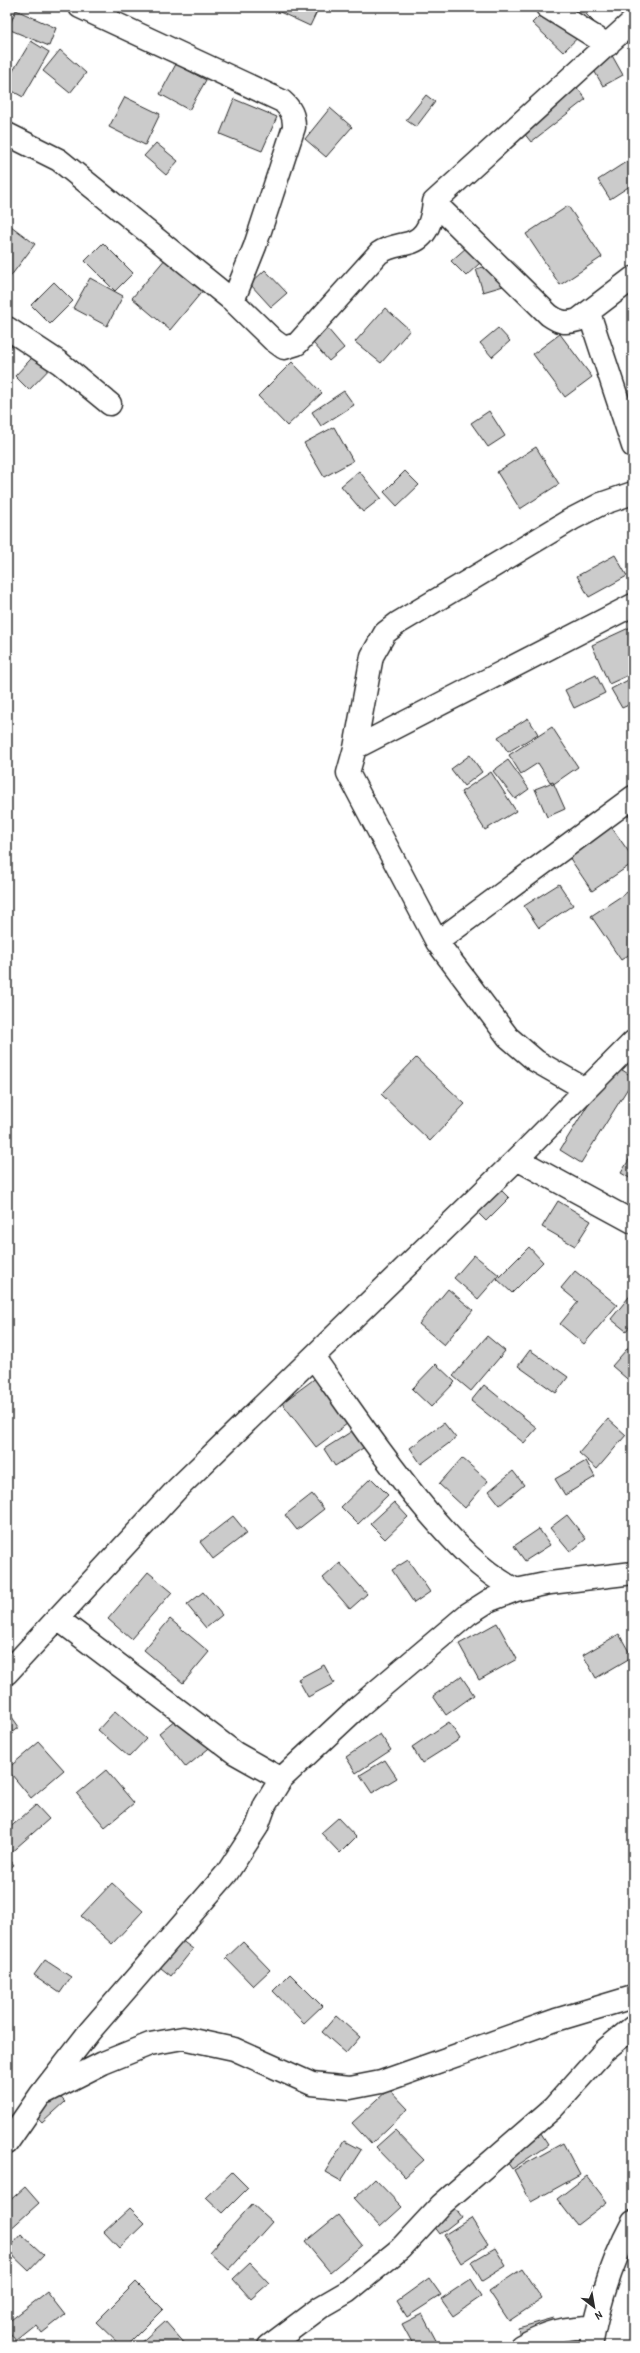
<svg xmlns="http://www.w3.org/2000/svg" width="640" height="2353" font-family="'Patrick Hand',sans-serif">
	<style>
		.building { fill: #cbcbcb; stroke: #2b2b2b }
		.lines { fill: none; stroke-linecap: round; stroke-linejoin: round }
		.street-casing { stroke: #2b2b2b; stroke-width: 25 }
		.street { stroke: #fff; stroke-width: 22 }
	</style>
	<rect width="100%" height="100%" fill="#fff"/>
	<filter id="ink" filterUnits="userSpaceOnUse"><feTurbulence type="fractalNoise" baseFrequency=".025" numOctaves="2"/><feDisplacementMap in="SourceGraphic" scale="8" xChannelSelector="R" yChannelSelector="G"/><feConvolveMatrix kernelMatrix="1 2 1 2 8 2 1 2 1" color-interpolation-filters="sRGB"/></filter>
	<g filter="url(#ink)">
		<path class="building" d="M269 7H319L310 26Z
			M440 7H451L447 12Z
			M548 7H579L594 22 563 52 532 23Z
			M16 10 56 28 49 46 8 29Z
			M31 41 49 52 23 97 7 88V81Z
			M605 43 623 75 603 86 585 55Z
			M60 50 86 73 70 93 43 71Z
			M176 64 206 80 189 110 160 94Z
			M567 75 586 99 531 142 512 118Z
			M426 95 435 102 416 127 406 120Z
			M125 97 160 114 145 145 109 127Z
			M234 99 277 117 262 151 220 134Z
			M330 108 352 127 326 157 305 139Z
			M156 143 178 161 166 175 144 156Z
			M629 160 633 167V184L610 199 598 180Z
			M568 206 602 257 560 285 526 234Z
			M7 223 35 244 7 281Z
			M482 234 495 249 466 276 451 261Z
			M103 243 133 273 115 291 85 261Z
			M172 251 210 282 170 330 132 298Z
			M510 259 517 282 483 292 476 269Z
			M265 270 287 293 271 307 250 284Z
			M90 278 123 296 107 326 73 308Z
			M54 282 73 301 50 324 31 305Z
			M385 308 410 330 381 363 355 342Z
			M322 322 344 348 329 361 306 335Z
			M498 328 510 341 492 357 480 343Z
			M560 334 592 377 565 397 533 354Z
			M43 346 58 360 29 390 15 376Z
			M292 362 322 393 287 426 258 396Z
			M344 391 354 405 321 426 312 412Z
			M489 411 505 436 488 447 471 423Z
			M334 427 353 461 324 477 304 443Z
			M536 447 559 484 520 509 497 472Z
			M359 471 381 498 363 512 341 486Z
			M405 471 419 485 397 506 384 492Z
			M615 555 627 576 589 597 577 576Z
			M633 626V673L609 684 592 645Z
			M596 675 605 693 574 708 565 690Z
			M632 678 633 703 622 708 611 689Z
			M528 718 538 734 508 752 498 737Z
			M552 727 578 767 552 785 538 763 521 774 509 755Z
			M470 755 482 772 464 786 451 769Z
			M508 760 529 789 515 799 493 771Z
			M491 772 516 811 485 830 461 792Z
			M553 782 565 809 547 817 535 789Z
			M610 825 633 858V863L592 891 567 854Z
			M559 884 573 905 539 928 524 906Z
			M632 889 633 952 621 960 591 916Z
			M416 1058 465 1104 430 1141 381 1094Z
			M613 1064 633 1077V1080L581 1163 560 1150Z
			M633 1153V1180L621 1173Z
			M497 1186 509 1198 486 1221 473 1208Z
			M558 1201 591 1221 575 1246 542 1227Z
			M529 1247 543 1262 512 1293 497 1279Z
			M474 1255 499 1275 478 1299 454 1278Z
			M575 1271 617 1305 584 1344 560 1324 578 1302 561 1288Z
			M448 1289 473 1310 444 1345 419 1324Z
			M633 1292V1322L626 1331 611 1319Z
			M487 1336 505 1351 471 1391 453 1376Z
			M633 1342V1384L612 1366Z
			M530 1350 568 1377 556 1393 518 1366Z
			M436 1364 455 1382 431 1407 412 1389Z
			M317 1377 351 1421 316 1447 282 1403Z
			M484 1385 537 1428 524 1443 471 1401Z
			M608 1419 626 1435 597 1469 579 1453Z
			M444 1423 456 1438 421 1464 410 1448Z
			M360 1426 371 1443 335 1466 324 1449Z
			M462 1458 488 1481 465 1508 439 1484Z
			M586 1461 595 1477 565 1495 555 1479Z
			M513 1471 524 1485 500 1505 489 1491Z
			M371 1478 388 1495 358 1524 341 1507Z
			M312 1494 324 1509 297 1530 285 1515Z
			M394 1502 408 1517 385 1539 370 1524Z
			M567 1515 586 1539 570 1552 550 1528Z
			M233 1516 247 1533 213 1559 200 1542Z
			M539 1529 550 1545 525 1561 514 1546Z
			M408 1560 430 1592 414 1603 392 1570Z
			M340 1563 367 1594 350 1609 323 1578Z
			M148 1572 172 1592 131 1639 108 1619Z
			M203 1592 222 1615 206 1628 187 1605Z
			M170 1619 209 1652 183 1683 144 1650Z
			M497 1623 517 1659 479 1680 459 1644Z
			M619 1634 632 1657 596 1678 583 1655Z
			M324 1665 334 1683 308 1697 298 1679Z
			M461 1676 474 1695 446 1715 433 1696Z
			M192 1706 219 1740 186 1767 159 1733Z
			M7 1710 19 1727 7 1736Z
			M115 1711 146 1739 129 1757 98 1730Z
			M449 1722 460 1739 422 1763 412 1747Z
			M380 1734 391 1750 356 1773 346 1757Z
			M39 1742 64 1770 31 1798 7 1769Z
			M385 1760 397 1778 372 1793 360 1775Z
			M106 1770 134 1803 105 1827 77 1794Z
			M36 1805 49 1819 8 1855 7 1830Z
			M338 1818 356 1837 340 1853 321 1833Z
			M7 1856 14 1865 7 1870Z
			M112 1883 143 1911 112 1944 81 1916Z
			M177 1937 193 1949 171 1976 156 1964Z
			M243 1942 270 1970 253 1986 226 1958Z
			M45 1960 71 1977 60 1993 34 1975Z
			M290 1974 322 2006 304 2023 273 1991Z
			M336 2016 360 2037 346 2053 322 2032Z
			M52 2088 65 2102 42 2123 29 2109Z
			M389 2089 408 2109 371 2144 352 2123Z
			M535 2125 548 2145 512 2169 498 2149Z
			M395 2130 424 2160 405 2177 376 2147Z
			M344 2141 361 2150 341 2181 325 2172Z
			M563 2143 580 2175 531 2202 514 2170Z
			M232 2172 248 2188 223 2213 206 2197Z
			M587 2176 607 2202 577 2225 557 2199Z
			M375 2179 402 2207 380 2227 354 2199Z
			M25 2187 39 2203 7 2232V2203Z
			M444 2193 462 2217 440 2234 422 2210Z
			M252 2204 272 2222 229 2270 209 2252Z
			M130 2208 145 2223 119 2248 104 2232Z
			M338 2215 362 2245 330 2272 305 2242Z
			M471 2218 488 2245 461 2263 444 2235Z
			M21 2234 44 2255 29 2271 7 2250Z
			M495 2248 506 2266 482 2281 471 2262Z
			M250 2263 269 2283 251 2299 233 2279Z
			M522 2269 542 2299 509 2321 489 2291Z
			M429 2278 441 2295 407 2317 397 2301Z
			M471 2279 482 2296 453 2316 441 2299Z
			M136 2282 163 2309 126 2346H121L96 2322Z
			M47 2292 65 2315 42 2333 36 2325 16 2341 7 2329V2323Z
			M422 2314 439 2346H414L402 2324Z
			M554 2318 559 2341 522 2346 518 2328Z
			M165 2321 187 2346H137Z"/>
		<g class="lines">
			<defs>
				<path id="street" d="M80 7 282 101C291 109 294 115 294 127L255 246 233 301 273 340 284 348 297 344 379 253C389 246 398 246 409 243 428 238 432 219 434 202L549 315C559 322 565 324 578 320L633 278
					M547 7 608 45
					M7 134 59 160 233 301
					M434 202 633 21
					M589 313 633 446
					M7 328 60 363 110 404
					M633 493 601 504 572 519 398 623 385 633 372 656 355 748 348 773 437 942 633 797
					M355 748 633 605
					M437 942 508 1037 536 1061 585 1089
					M517 1159 633 1222
					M314 1358C351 1410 387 1463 428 1512 454 1542 480 1571 516 1590
					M58 1619 235 1753 281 1779
					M7 1673 177 1489 517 1159 633 1042
					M46 2092 103 2063 150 2044 183 2038 234 2049 312 2084 350 2088 381 2082 556 2020 633 1997
					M7 2143 41 2094 90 2031 227 1873 257 1827 265 1805 281 1779 358 1707 468 1614 490 1600 516 1590 550 1583 633 1573
					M269 2346 321 2307 347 2292 400 2249 441 2205 553 2108 605 2050 633 2027
					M521 2346C547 2332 565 2327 595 2327
					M591 2346C599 2302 612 2261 633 2222"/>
			</defs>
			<use href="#street" class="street-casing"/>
			<use href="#street" class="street"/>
		</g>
	</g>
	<rect width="640" height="2353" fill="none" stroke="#fff" stroke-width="24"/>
	<rect x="12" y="12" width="616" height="2329" fill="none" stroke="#2b2b2b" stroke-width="1.5" filter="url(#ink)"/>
	<g transform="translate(594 2307) rotate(149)" stroke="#ffffff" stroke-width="3" paint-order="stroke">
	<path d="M0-3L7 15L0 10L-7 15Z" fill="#2b2b2b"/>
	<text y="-6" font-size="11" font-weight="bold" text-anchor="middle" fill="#2b2b2b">N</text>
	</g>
</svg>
